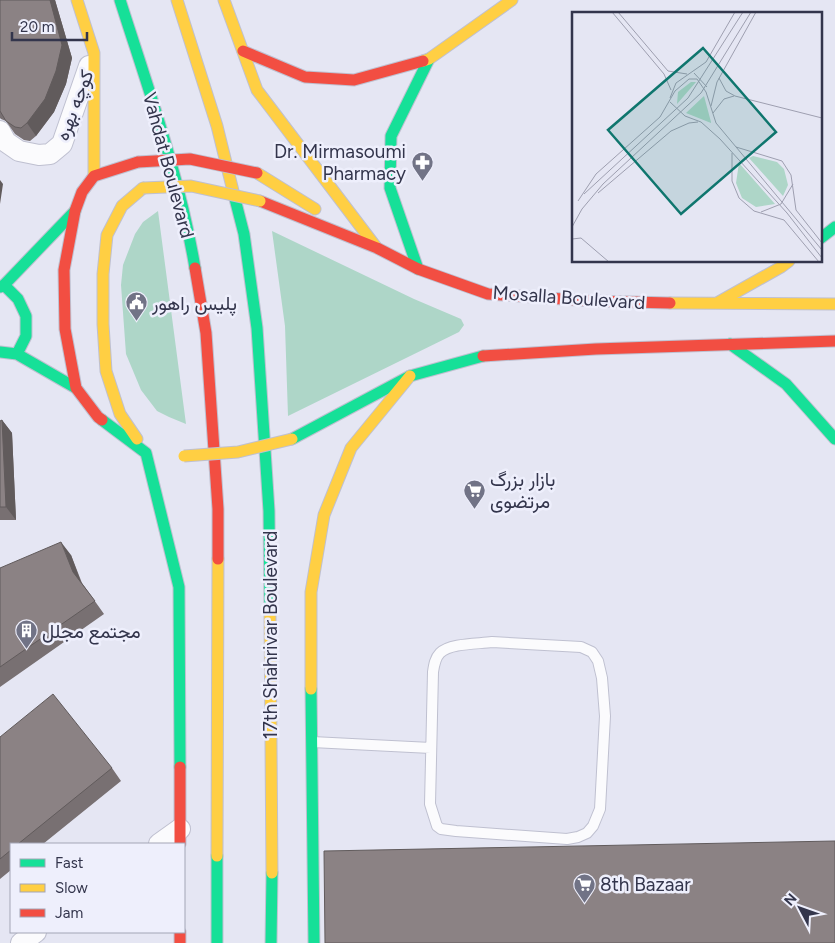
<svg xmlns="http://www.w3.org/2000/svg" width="835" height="943" font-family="Figtree,Vazirmatn,sans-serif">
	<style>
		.green { fill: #aed6c8 }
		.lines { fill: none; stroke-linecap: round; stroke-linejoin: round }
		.lane-casing { stroke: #bfc0d0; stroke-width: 12 }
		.street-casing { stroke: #bfc0d0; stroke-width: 22 }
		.fast-casing { stroke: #bfc0d0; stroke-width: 13 }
		.slow-casing { stroke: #bfc0d0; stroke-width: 13 }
		.jam-casing { stroke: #bfc0d0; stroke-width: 13 }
		.lane { stroke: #fbfbfd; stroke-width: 10 }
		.street { stroke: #fbfbfd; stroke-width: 20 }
		.fast { stroke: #16e098; stroke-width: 11 }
		.slow { stroke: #ffcf43; stroke-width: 11 }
		.jam { stroke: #f24e42; stroke-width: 11 }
		.slow-bridge-casing { stroke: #bfc0d0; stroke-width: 13; stroke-linecap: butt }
		.jam-bridge-casing { stroke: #bfc0d0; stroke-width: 13; stroke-linecap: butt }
		.slow-bridge { stroke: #ffcf43; stroke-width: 11 }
		.jam-bridge { stroke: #f24e42; stroke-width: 11 }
		.wall { fill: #787072 }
		.shaded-wall { fill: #615b5c }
		.building { fill: #8b8284; stroke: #615b5c }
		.labels { text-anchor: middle; stroke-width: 5; stroke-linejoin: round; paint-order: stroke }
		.street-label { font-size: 19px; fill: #33354c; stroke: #eeeffc }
		.poi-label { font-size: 19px; fill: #33354c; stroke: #eeeffc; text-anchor: start }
		.inset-road { fill: none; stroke: #9e9fb0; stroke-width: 1 }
		.view { fill: #0f766e; fill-opacity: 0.15; stroke: #0f766e; stroke-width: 2.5 }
		.inset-edge { fill: none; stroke: #33354c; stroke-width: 2.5 }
	</style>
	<rect width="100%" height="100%" fill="#e5e6f3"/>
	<path class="green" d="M158 211 186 424 169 417 157 411 141 390 126 354 121 285 123 265 135 234 143 222Z
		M272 231 414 299 461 319 464 325 459 332 288 416 285 326Z"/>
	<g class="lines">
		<defs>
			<path id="lane" d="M492 642 581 647 592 652 598 661 602 678 605 716 600 809 593 826 587 833 578 837 567 839 456 831 441 829 437 826 430 804 433 672C434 665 435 658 440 653 450 643 478 644 492 642Z
				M312 742 431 748"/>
			<path id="street" d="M0 131 6 142 19 151 39 155 50 154 62 144 89 66
				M159 844 180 829
				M21 943 36 932"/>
			<path id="fast" d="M120 0C148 88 180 177 195 268
				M234 195 244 234 257 328 269 511 270 614
				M821 238 835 227
				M418 269 390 188 391 136 429 59
				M4 285 18 299 26 316V336L17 354
				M0 287 4 285 75 211
				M730 344 786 384 835 439
				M0 352 17 354 76 388
				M102 420 146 453 179 587 180 767
				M292 439 410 376 483 356
				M311 689 314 943
				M217 943V856
				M271 943 272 873"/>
			<path id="slow" d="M77 0 94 53V176
				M177 0 217 126 234 195
				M224 0 257 90 376 247
				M423 61 429 59 512 0
				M257 173 315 209
				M670 303 835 304
				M717 303 781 267 789 261
				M137 439 120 414 106 371 103 324V274L107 235 122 206 143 188
				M270 614 272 873
				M311 689V592L324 515 351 448 410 376
				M217 856 218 559"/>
			<path id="jam" d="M243 51 305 77 354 80 423 61
				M260 201 377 248 418 269 488 294 592 301 670 303
				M195 268 206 333 218 509V559
				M483 356 596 349 835 341
				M102 420 98 417 76 388 65 329 64 270 75 211 82 192 94 176 138 162
				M180 767V844
				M180 932V943"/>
		</defs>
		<use href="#lane" class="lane-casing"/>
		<use href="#street" class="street-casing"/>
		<use href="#fast" class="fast-casing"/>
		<use href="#slow" class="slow-casing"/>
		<use href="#jam" class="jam-casing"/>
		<use href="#lane" class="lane"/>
		<use href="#street" class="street"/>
		<use href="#fast" class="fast"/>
		<use href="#slow" class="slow"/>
		<use href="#jam" class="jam"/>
		<defs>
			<path id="slow-bridge" d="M143 188 191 186 260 201
				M184 456 238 452 292 439"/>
			<path id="jam-bridge" d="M138 162 190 159 257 173"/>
		</defs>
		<use href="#slow-bridge" class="slow-bridge-casing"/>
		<use href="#jam-bridge" class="jam-bridge-casing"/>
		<use href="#slow-bridge" class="slow-bridge"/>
		<use href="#jam-bridge" class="jam-bridge"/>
	</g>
	<path class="wall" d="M0 0H55L72 58 66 84 54 112 36 136 30 141 24 140 15 134 6 121 1 119 0 118Z
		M2 420 12 433 16 520H0V421Z
		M71 555 82 583 104 614 0 687V568Z
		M0 737 112 768 121 781 43 844H11V870L0 879Z"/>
	<path class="shaded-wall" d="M50 0H55L72 58 66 84 54 112 36 136 27 123Z
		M0 180 3 184 0 204Z
		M2 420 12 433 16 520 6 507Z
		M61 542 71 555 82 585 73 572Z"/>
	<path class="building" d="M0 0H50L62 45 56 71 45 99 27 123 21 128 15 127 6 121 0 111Z
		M2 420 6 507H0V421Z
		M61 542 73 572 95 601 0 667V568Z
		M53 694 112 768 18 844H11V850L0 859V737Z
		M835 841V943H325L324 851Z"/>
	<defs>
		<symbol id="pharmacy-pin" viewBox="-11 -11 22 30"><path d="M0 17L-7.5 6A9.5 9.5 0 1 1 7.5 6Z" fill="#717386" stroke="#eeeffc"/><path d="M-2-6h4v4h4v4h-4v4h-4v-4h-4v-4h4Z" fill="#fff"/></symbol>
		<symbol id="civic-pin" viewBox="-11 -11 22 30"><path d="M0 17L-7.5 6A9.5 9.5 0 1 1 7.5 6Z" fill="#717386" stroke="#eeeffc"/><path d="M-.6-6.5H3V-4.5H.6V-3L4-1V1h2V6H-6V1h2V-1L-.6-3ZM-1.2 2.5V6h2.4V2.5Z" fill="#fff"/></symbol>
		<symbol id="supermarket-pin" viewBox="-11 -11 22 30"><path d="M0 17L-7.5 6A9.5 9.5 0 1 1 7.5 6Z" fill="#717386" stroke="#eeeffc"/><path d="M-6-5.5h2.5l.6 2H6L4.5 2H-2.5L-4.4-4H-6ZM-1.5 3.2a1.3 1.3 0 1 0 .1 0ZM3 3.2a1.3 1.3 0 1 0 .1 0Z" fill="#fff"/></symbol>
		<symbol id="building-pin" viewBox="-11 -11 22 30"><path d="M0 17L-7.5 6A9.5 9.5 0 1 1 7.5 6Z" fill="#717386" stroke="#eeeffc"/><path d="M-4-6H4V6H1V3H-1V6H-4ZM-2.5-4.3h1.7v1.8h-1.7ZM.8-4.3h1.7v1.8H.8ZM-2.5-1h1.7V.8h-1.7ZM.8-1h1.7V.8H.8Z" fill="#fff"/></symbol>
	</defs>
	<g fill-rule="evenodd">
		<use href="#pharmacy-pin" x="410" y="150" width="25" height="34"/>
		<use href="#civic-pin" x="124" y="290" width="25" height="34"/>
		<use href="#supermarket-pin" x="462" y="478" width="25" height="34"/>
		<use href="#building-pin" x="14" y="618" width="25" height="34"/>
		<use href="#supermarket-pin" x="572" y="872" width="25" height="34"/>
	</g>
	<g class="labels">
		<g class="street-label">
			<text transform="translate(74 105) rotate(-69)" y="7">کوچه بهره</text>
			<text transform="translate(169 165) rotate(75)" y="7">Vahdat Boulevard</text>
			<text transform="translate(569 297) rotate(4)" y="7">Mosalla Boulevard</text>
			<text transform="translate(270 635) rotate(-90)" y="7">17th Shahrivar Boulevard</text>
		</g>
		<g class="poi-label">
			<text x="406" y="158" text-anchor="end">Dr. Mirmasoumi<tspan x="406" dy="22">Pharmacy</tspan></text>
			<text x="152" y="310">پلیس راهور</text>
			<text x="490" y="486">بازار بزرگ<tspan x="490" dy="22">مرتضوی</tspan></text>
			<text x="42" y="638">مجتمع مجلل</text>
			<text x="600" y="891">8th Bazaar</text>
		</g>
	</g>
	<g transform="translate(572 12)">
		<rect width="250" height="250" fill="#e5e6f3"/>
		<path d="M119 70H124L105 92 106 80ZM132 84 139 110V111L114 101ZM181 144 205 150 212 157 216 173 211 184 177 146ZM167 151 203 192 184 195 170 186 164 171Z" fill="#aed6c8"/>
		<path class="inset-road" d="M40 0 92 62 99 78M46 0 96 59 115 62M122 61 135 75M147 66 154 79 163 84 250 106M98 86 104 71 134 50 163 0M98 90 113 104 129 110 148 127 215 201 250 246M139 94 145 70 184 0M141 101 152 87 162 84M164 135 210 149 219 163 224 198 250 231M160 141V169L167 186 182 199 212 208 247 250M26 181 99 119 117 111 126 110M12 182 116 86 171 0M6 189 24 162 88 105 103 79 117 67H125L134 80 144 111 250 238M189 200 209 192 221 172M0 215 10 197 31 172 129 81 179 0M0 227 9 226 37 250"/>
		<path class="view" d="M131 36 204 120 109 202 36 118Z"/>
		<rect width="250" height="250" class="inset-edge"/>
	</g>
	<rect x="10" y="843" width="175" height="90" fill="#eeeffc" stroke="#a3a5b6"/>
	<rect x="20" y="859" width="25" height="8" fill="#16e098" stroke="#a3a5b6"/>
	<text x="55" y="868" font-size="15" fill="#33354c">Fast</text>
	<rect x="20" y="884" width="25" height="8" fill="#ffcf43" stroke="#a3a5b6"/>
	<text x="55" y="893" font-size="15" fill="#33354c">Slow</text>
	<rect x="20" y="909" width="25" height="8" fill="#f24e42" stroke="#a3a5b6"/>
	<text x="55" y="918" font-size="15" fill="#33354c">Jam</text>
	<g transform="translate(800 908) rotate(311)" stroke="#eeeffc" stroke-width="4" paint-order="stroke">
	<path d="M0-4L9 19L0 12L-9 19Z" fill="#33354c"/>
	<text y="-8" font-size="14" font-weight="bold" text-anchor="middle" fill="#33354c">N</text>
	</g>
	<path d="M12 32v8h75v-8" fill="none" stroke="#33354c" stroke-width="2.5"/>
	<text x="20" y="32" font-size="15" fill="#33354c" stroke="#eeeffc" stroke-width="4" paint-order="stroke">20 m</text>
</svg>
